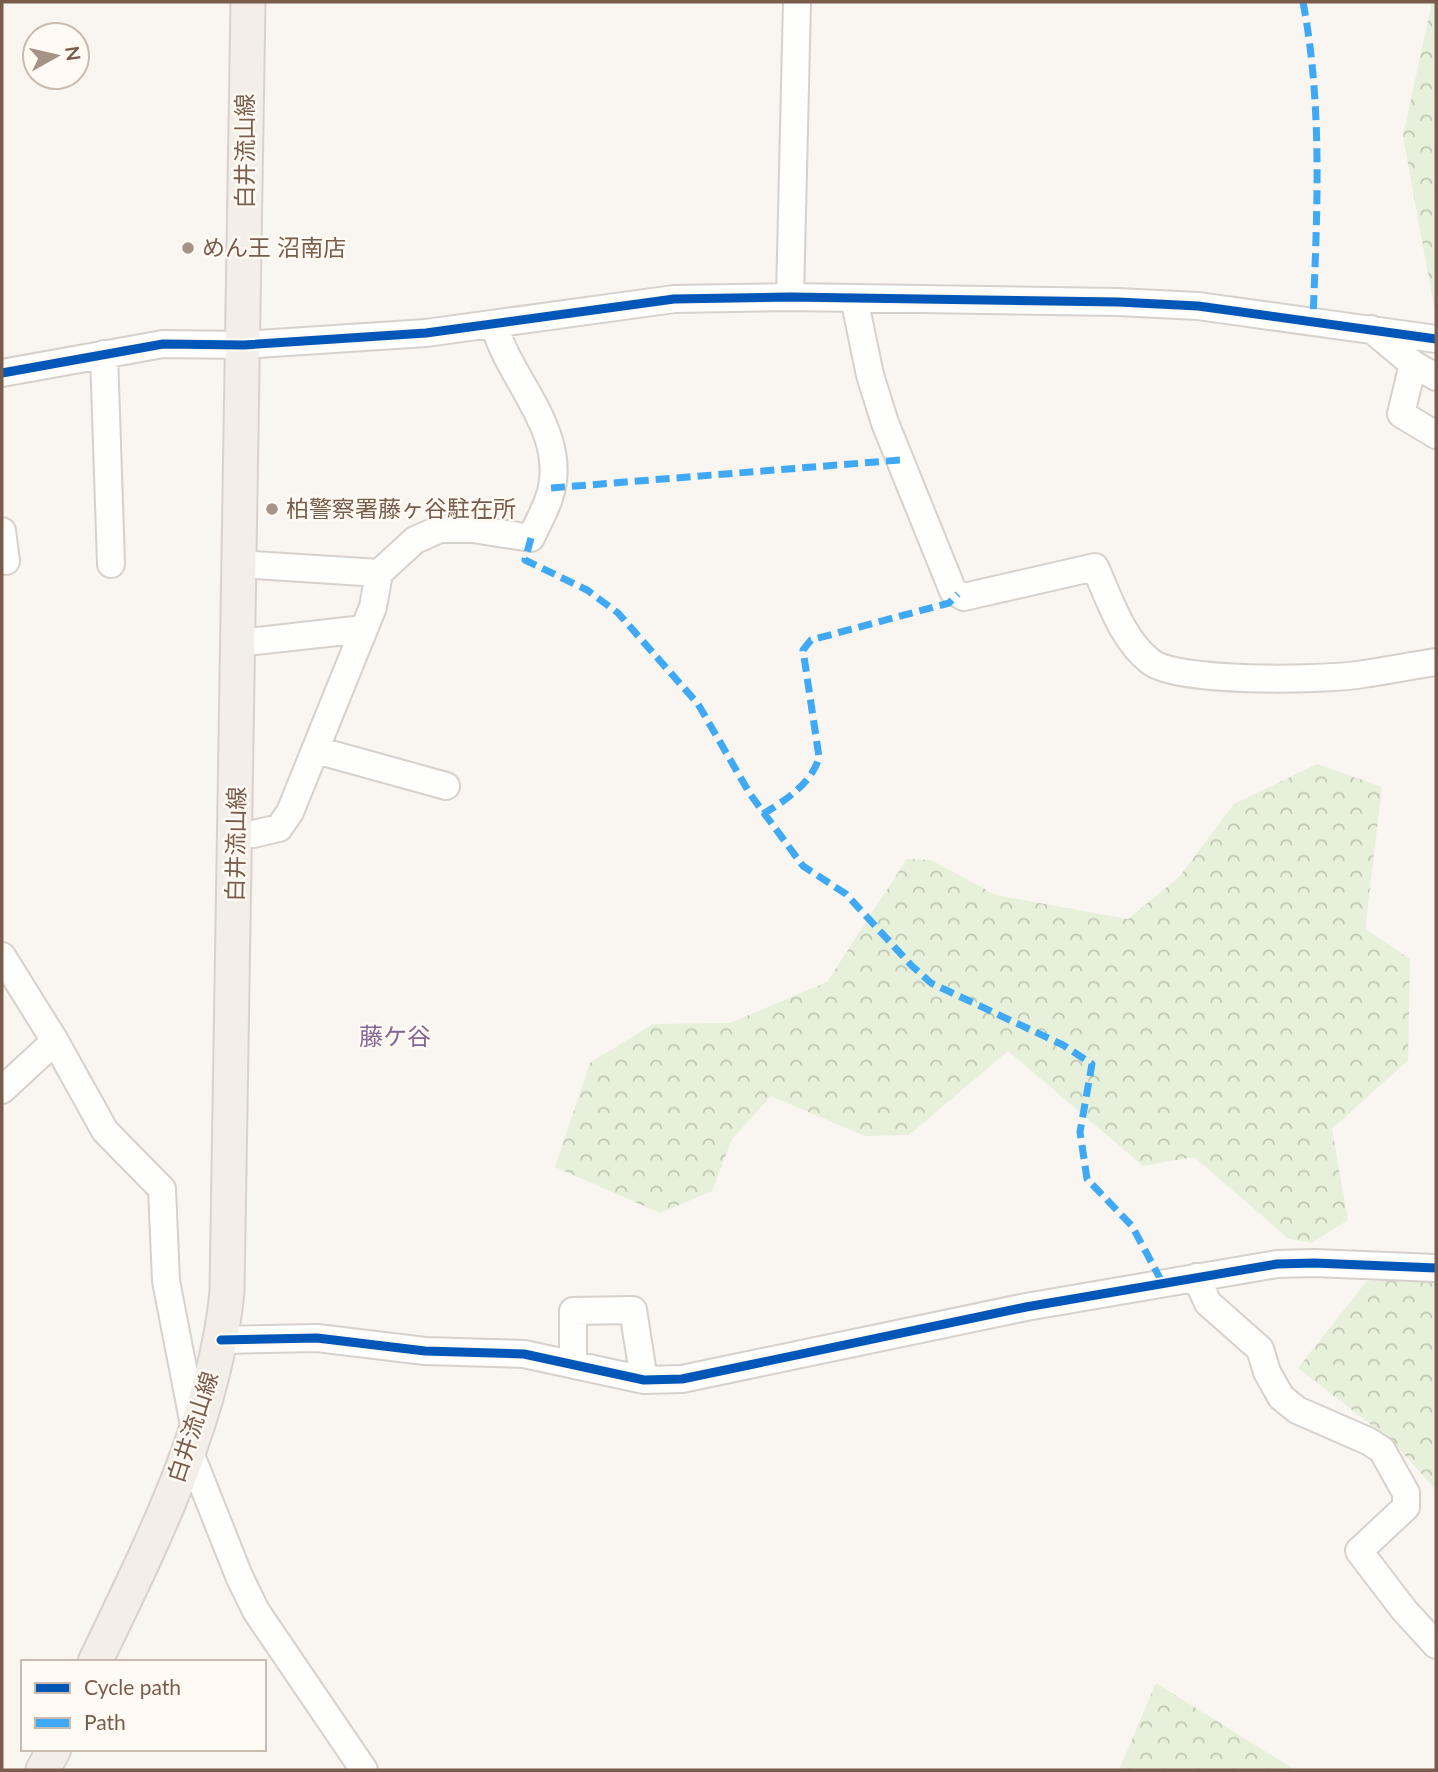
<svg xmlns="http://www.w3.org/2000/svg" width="1438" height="1772" font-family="Lato,'Noto Sans JP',sans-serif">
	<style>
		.forest { fill: url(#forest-crowns) }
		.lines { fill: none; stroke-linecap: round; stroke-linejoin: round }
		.minor-casing { stroke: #d7d1cb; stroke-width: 30 }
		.major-casing { stroke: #dad1cc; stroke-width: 37 }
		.minor { stroke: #fefefd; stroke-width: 26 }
		.major { stroke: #f3eee8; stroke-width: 33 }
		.quiet { stroke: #3fa9f5; stroke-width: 7; stroke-dasharray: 14 7; stroke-linecap: butt }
		.cycleway-casing { stroke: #fffaf3; stroke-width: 13 }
		.cycleway { stroke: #0057b8; stroke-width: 9 }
		.poi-dot { fill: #a69286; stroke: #fffaf3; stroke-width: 2.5 }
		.labels { text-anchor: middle; stroke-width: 5; stroke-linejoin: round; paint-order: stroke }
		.street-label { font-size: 23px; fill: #7a5c4d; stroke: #fffaf3 }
		.poi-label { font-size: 23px; fill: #7a5c4d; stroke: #fffaf3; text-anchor: start }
		.neighbourhood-label { font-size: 24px; fill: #846695; stroke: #fffaf3 }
	</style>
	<defs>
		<pattern id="forest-crowns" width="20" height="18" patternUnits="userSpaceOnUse" patternTransform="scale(1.75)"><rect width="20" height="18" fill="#e7f0db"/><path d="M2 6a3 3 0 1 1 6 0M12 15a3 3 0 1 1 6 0" fill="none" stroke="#c0c6b4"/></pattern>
	</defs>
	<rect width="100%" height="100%" fill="#f9f5f0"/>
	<path class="forest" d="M1432 2H1436V318L1403 136Z
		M1317 764 1382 787 1365 929 1410 959 1408 1060 1332 1129 1348 1220 1312 1243 1289 1239 1194 1157 1143 1166 1008 1051 909 1135 865 1136 771 1096 732 1139 712 1191 660 1213 555 1167 590 1063 653 1024 730 1023 827 982 907 859 931 860 996 895 1128 919 1180 876 1234 804Z
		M1436 1279V1490L1392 1441 1298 1368 1367 1281Z
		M1156 1683 1295 1770H1119Z"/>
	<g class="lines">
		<defs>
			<path id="minor" d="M790 297 797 2
				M854 298 870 375 885 423 953 591 964 597 1095 567C1110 600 1122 640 1151 662 1179 683 1320 680 1357 675 1384 671 1410 666 1436 662
				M1371 329 1413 364 1401 414 1436 435
				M104 354 111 564
				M1413 364 1436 377
				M2 373 163 344 244 345 426 333 674 299 790 297 1118 302 1198 306 1436 339
				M2 531 6 561
				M240 564 379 573
				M238 643 364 629
				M316 750 446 786
				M236 834H253L279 828 290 812 373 607 379 573 415 540 440 529H473L531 538C537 524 545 511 549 498 571 433 509 381 494 324
				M2 956 55 1041 105 1131 162 1189 166 1281 195 1430
				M2 1090 55 1041
				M1196 1277 1208 1303 1260 1349 1267 1372 1281 1397 1297 1410 1368 1441 1382 1450 1406 1493V1507L1359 1551 1404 1610 1436 1645
				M221 1340 317 1338 425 1351 524 1354 644 1380 682 1379 1026 1307 1277 1264 1314 1263 1436 1268
				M573 1362V1311L633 1310 644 1380
				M189 1450 239 1576 256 1611 364 1770"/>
			<path id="major" d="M95 1662C151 1545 214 1422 227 1292L248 2
				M43 1770 54 1749"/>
		</defs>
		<use href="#minor" class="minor-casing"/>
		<use href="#major" class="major-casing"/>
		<use href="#minor" class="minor"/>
		<use href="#major" class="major"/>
		<path class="quiet" d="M1303 2C1323 107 1317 213 1313 320
			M551 488 900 460
			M531 538 525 560 587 590 618 613 698 704 750 794 803 866 846 894 912 966 931 983 1063 1045 1092 1064 1080 1132 1087 1179 1132 1226 1162 1282
			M763 814C785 801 813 782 819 757L803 650 811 640 949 603 958 594"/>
		<defs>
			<path id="cycleway" d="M2 373 163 344 244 345 426 333 674 299 790 297 1118 302 1198 306 1436 339
				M221 1340 317 1338 425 1351 524 1354 644 1380 682 1379 1026 1307 1277 1264 1314 1263 1436 1268"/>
		</defs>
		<use href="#cycleway" class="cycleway-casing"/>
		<use href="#cycleway" class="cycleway"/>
	</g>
	<g class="poi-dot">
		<circle cx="188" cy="248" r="7"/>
		<circle cx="272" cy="509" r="7"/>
	</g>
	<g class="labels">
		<g class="street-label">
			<text transform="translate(245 151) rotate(-90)" y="8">白井流山線</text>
			<text transform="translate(236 844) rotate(-89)" y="8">白井流山線</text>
			<text transform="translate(193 1427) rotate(-72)" y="8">白井流山線</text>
		</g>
		<g class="poi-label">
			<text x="202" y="256">めん王 沼南店</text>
			<text x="286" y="517">柏警察署藤ヶ谷駐在所</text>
		</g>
		<g class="neighbourhood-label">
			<text x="395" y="1045">藤ケ谷</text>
		</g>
	</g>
	<rect width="1438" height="1772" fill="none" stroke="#7a5c4d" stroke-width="7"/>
	<rect x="21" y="1660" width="245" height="91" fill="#fffaf3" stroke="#cabbb1" stroke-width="2"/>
	<rect x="35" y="1683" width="35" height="10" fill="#0057b8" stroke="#cabbb1" stroke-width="2"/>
	<text x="84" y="1695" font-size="21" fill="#7a5c4d">Cycle path</text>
	<rect x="35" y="1718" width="35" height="10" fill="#3fa9f5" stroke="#cabbb1" stroke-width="2"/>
	<text x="84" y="1730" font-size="21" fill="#7a5c4d">Path</text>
	<g transform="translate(56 56) rotate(82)"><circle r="33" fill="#fffaf3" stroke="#cabbb1" stroke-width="2"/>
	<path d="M0-5L12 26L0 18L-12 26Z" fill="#a69286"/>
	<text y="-10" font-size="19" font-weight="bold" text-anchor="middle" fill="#7a5c4d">N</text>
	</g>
</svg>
